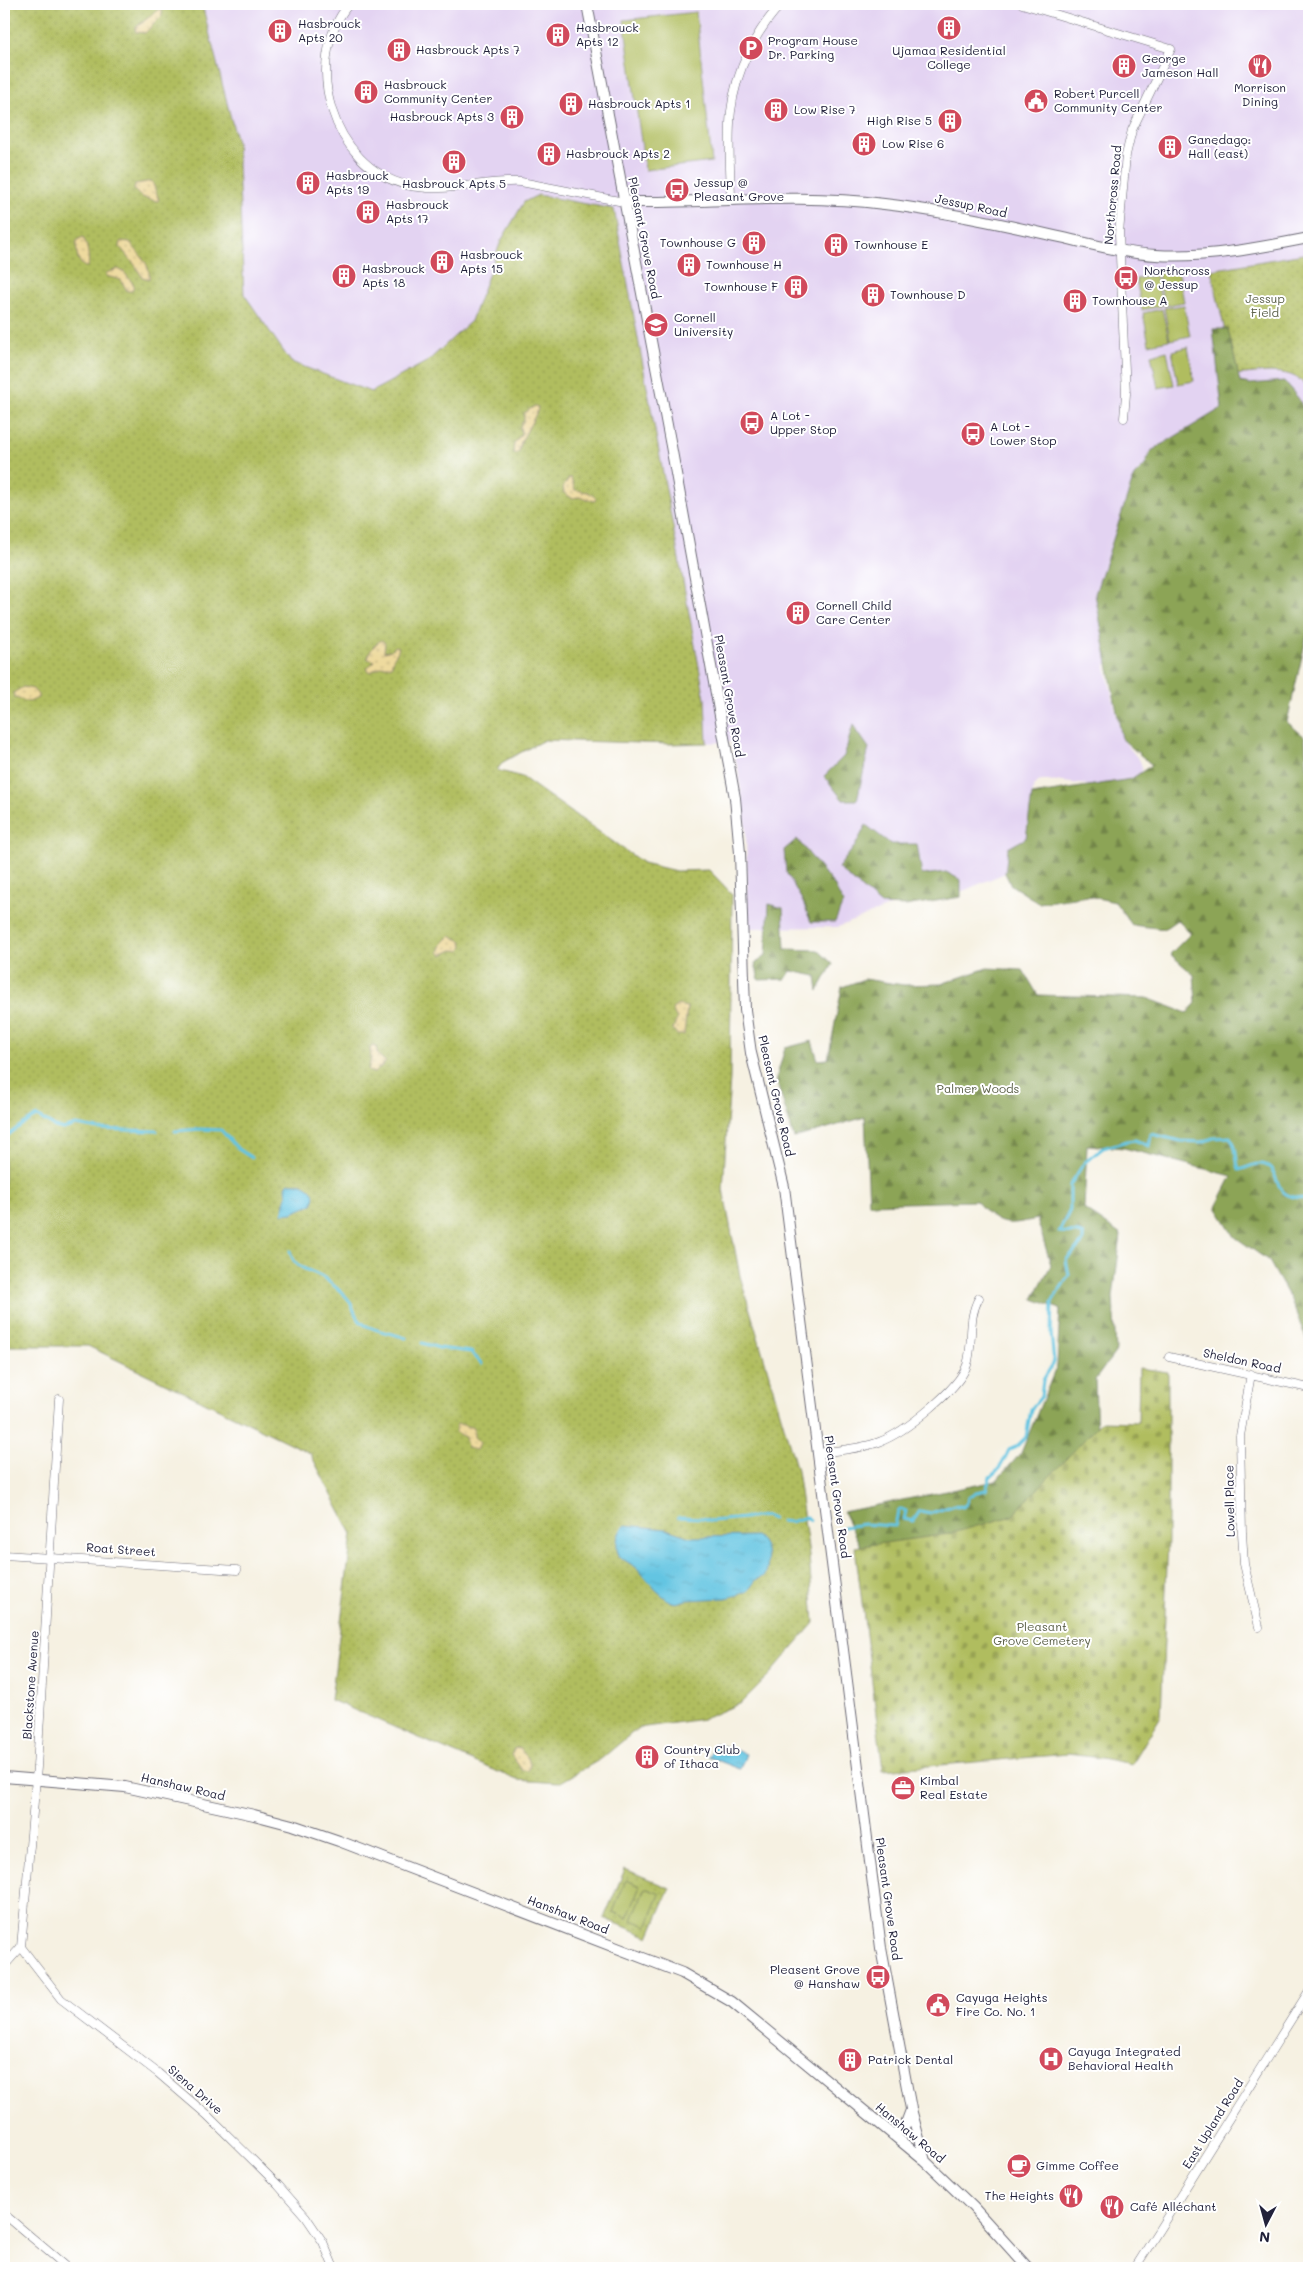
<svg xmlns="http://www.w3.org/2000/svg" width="1313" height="2272" font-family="Mali,sans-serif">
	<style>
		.built { fill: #e3d3f2 }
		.grass { fill: url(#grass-dots); stroke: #69704d }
		.forest { fill: url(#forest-firs); stroke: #576348 }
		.sand { fill: url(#sand-dots); stroke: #887e6c }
		.cemetery { fill: url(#cemetery-stones); stroke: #69704d }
		.pitch { fill: #b0bd5f; stroke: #69704d }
		.water { fill: url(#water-ripples); stroke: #43748e }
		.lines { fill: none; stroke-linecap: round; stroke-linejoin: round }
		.stream { stroke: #64c5e2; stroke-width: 3 }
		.minor-casing { stroke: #6c6a75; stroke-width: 9 }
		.tertiary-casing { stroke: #6c6a75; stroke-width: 12 }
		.minor { stroke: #fff; stroke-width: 8 }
		.tertiary { stroke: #fff; stroke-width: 10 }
		.labels { text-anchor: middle; stroke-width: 4; stroke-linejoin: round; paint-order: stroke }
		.poi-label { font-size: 12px; fill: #22223b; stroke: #fff; text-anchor: start }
		.street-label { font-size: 12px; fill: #22223b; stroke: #fff }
		.park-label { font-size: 12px; fill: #5b6049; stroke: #fff }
	</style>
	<defs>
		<pattern id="grass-dots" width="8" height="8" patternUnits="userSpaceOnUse" patternTransform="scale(1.25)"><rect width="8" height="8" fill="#b0bd5f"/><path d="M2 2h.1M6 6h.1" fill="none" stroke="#97a253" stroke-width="1.8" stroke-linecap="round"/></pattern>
		<pattern id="forest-firs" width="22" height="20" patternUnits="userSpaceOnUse" patternTransform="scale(1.25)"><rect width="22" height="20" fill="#8ca456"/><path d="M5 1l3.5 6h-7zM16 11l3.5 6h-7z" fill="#728548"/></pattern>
		<pattern id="sand-dots" width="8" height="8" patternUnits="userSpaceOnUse" patternTransform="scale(1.25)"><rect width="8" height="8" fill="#eeda9e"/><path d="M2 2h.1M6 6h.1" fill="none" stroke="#ccbb89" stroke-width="1.8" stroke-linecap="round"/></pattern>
		<pattern id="cemetery-stones" width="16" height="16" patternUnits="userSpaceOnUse" patternTransform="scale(1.25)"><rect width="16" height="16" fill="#b0bd5f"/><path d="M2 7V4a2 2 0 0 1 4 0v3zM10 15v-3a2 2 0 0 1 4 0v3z" fill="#97a253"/></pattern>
		<pattern id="water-ripples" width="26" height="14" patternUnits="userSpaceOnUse" patternTransform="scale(1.25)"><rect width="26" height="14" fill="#64c5e2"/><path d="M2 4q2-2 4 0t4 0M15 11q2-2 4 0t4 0" fill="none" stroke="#56a9c3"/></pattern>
	</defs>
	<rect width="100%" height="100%" fill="#fff"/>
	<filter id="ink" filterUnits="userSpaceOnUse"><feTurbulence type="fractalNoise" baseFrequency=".02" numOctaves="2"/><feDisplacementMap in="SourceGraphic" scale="10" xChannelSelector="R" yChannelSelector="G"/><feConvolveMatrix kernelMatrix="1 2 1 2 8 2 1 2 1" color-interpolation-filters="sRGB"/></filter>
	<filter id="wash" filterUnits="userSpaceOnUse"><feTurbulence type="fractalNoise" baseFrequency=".0096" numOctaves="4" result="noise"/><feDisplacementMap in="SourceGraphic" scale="20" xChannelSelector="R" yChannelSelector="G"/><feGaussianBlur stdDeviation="1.12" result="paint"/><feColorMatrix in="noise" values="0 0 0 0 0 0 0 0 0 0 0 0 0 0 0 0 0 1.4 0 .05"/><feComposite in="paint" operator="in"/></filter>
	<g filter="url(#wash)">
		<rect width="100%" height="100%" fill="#f6f1e2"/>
		<path class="built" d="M4 4H1309V645L1105 664 1122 739 1140 761 1142 767 1140 774 1116 785H1089L1046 780 1038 782 1034 787 1032 795 1031 826 1026 838 1008 848 1005 873 963 891 899 903 838 927 748 928 746 832 738 769 731 742 673 744 544 740 503 762 496 770Z"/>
		<path class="grass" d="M4 4H202L237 142 244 294 291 362 371 392 428 361 471 321 501 241 524 202 538 195 614 209 705 699 707 743 673 744 544 740 503 762 497 770 522 777 643 863 676 871 709 870 732 894 730 1078 723 1189 740 1276 797 1470 809 1555 814 1623 769 1675 741 1703 703 1719 638 1728 601 1759 559 1783 517 1780 331 1700 352 1534 310 1453 88 1346H4Z
			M1309 253V390C1295 365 1259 373 1235 375L1211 270Z
			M625 1869 670 1888 649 1937 604 1918Z"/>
		<path class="forest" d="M1213 329H1228L1240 382 1250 384 1284 381 1299 399 1309 419V626L1287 722 1305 737 1309 796V1346L1291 1300 1269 1261 1235 1237 1216 1207 1232 1176 1124 1148 1087 1145 1084 1209 1121 1235 1113 1297 1116 1351 1095 1380 1097 1433 1009 1527 862 1549 843 1512 996 1481 1021 1453 1057 1365 1060 1309 1033 1299 1051 1265 1037 1219C1004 1226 999 1227 976 1201L869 1204 865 1117 794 1138 776 1079 785 1048 812 1041 818 1060 828 1059 842 987 864 979 904 985 941 984 987 968 1023 970 1038 995 1147 998 1187 1013 1196 1003 1194 975 1170 954 1191 933 1177 920 1164 929 1132 925 1115 902 1088 896 1039 903 1011 885 1005 873 1008 848 1026 838 1032 795 1131 779 1152 765 1122 739 1095 594 1134 476 1145 465 1151 451 1222 408Z
			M853 725 869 748 857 800H843L824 776 844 756Z
			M866 825 891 844H917L922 875 946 872 961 880V897L905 906 881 905 838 868 855 846Z
			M797 839 834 885 843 903 835 922H811L802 900 786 872 784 850Z
			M769 904 783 908 785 949 818 950 833 964 818 991 816 976 791 971 786 979 759 980 755 963 766 955Z"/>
		<path class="sand" d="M159 9 162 10V16L145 33 136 32 135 28Z
			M152 181 159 200 157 201 141 197 134 190 135 184Z
			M83 237C87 243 90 260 88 266L85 267C77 263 75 248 77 240Z
			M121 241 130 242C138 254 151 263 149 279L142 277 135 265 120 247Z
			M118 269 124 272 134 285 132 291H127L121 280 106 276V273Z
			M535 406 538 407 537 412 521 442 519 452 515 454 513 452 514 444 521 434 520 426 524 420V413Z
			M569 478H571L575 490 588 492 596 498 595 501 579 497 572 498 564 493 563 487Z
			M382 640 385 643 384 652 391 650 395 646 399 647C398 655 391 657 392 666H383L370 672 367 671 368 667 375 661 368 659C368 652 376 642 382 640Z
			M23 687 33 689 38 695V698L29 702 15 698 13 693Z
			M450 936 462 941 463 946 461 951 453 950 442 955 439 952 442 944Z
			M678 1005 687 1007 684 1035H677L673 1029 677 1019 672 1009Z
			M372 1046 376 1047 378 1055 386 1062 374 1073 368 1071 371 1058 370 1049Z
			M459 1424 474 1428V1437L480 1443 476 1450 467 1448 465 1437 456 1433V1425Z
			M515 1748 520 1749 528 1758 530 1765 528 1771 522 1770 511 1755Z"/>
		<path class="cemetery" d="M1139 1368 1168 1372V1539L1161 1716 1132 1764 1101 1758 1068 1754 883 1770 855 1547 949 1534 1012 1516 1102 1421 1138 1422Z"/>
		<path class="pitch" d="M696 12 712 162 645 170 624 20Z
			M1178 270 1184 302 1164 306 1158 274Z
			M1156 275 1162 306 1142 310 1136 279Z
			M1184 305 1190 336 1170 340 1164 308Z
			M1162 309 1169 340 1149 344 1143 313Z
			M1188 347 1194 381 1178 384 1172 351Z
			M1167 351 1174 385 1158 388 1151 355Z
			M626 1880 640 1886 627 1918 613 1912Z
			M645 1888 660 1894 647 1926 632 1920Z"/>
		<path class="water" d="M289 1183C300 1182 310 1185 315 1196L313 1204 292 1213 282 1214 287 1196 286 1186Z
			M625 1525 666 1529 690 1537 756 1536C768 1544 770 1563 765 1576L756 1580 748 1591 738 1595 726 1598 686 1600 676 1603 669 1601 656 1590 637 1568 618 1556C616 1543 616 1534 625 1525Z
			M715 1743 746 1754 740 1769 709 1757Z"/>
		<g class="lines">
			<path class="stream" d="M175 1131 200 1129 221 1130 238 1149 252 1158
				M4 1139C11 1132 28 1120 37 1116L55 1127 63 1129 76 1125 98 1129 157 1131
				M290 1251C295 1273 314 1268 328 1281 334 1286 343 1292 348 1299 355 1308 354 1319 365 1325 378 1332 392 1333 406 1338
				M422 1343 439 1348 471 1352 482 1364
				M678 1517 702 1518 712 1521 766 1516 773 1519
				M781 1521 790 1522 806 1517 810 1520
				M844 1527 864 1524 895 1526 898 1512 901 1509 906 1511 904 1519 913 1521 920 1511 931 1513 955 1505 963 1507 967 1503 968 1497 976 1492 986 1490 990 1477C1001 1469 1003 1462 1009 1450L1016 1447 1026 1437 1031 1409 1041 1397 1043 1380 1054 1362 1051 1333 1052 1302 1069 1275 1066 1260 1083 1242V1235L1078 1233 1059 1232 1070 1210V1185L1084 1163 1103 1148 1127 1141 1135 1140 1149 1146 1151 1134 1181 1141 1202 1142 1213 1138 1230 1137C1238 1147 1235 1159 1239 1170 1245 1169 1253 1164 1258 1164 1279 1163 1273 1186 1286 1194 1292 1198 1302 1198 1309 1200"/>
		</g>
	</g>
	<g filter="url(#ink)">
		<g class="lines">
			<defs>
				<path id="minor" d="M349 4C301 62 332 167 407 185 444 194 483 180 521 182L624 202
					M1022 4 1171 49 1132 130 1126 155 1119 233 1126 394 1124 418
					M731 199C730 143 723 104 749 51 758 33 767 18 782 4
					M1169 1357 1309 1388
					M1251 1374 1240 1436 1242 1533 1244 1564 1259 1627
					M819 1453C839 1450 861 1449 879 1442 904 1433 959 1389 967 1365 974 1342 967 1319 979 1298
					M4 1555 237 1570
					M21 1947 61 1999 158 2073 207 2115 278 2185 306 2217 323 2242 334 2268
					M4 1966 21 1947 37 1767 59 1399
					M4 2214 68 2268
					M1135 2268 1309 1991"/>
				<path id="tertiary" d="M587 4 671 446 735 798 740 853 745 1010 751 1053 784 1187 881 1948 911 2109 925 2161
					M624 202C711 203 797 193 884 204 942 211 998 223 1055 236 1088 243 1122 253 1156 255 1208 258 1258 248 1309 238
					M4 1777 125 1787 254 1815 292 1825 339 1841 682 1973 732 2002 925 2161 973 2207 1028 2268
					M893 2135 905 2126 911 2110"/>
			</defs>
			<use href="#minor" class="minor-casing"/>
			<use href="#tertiary" class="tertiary-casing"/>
			<use href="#minor" class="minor"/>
			<use href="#tertiary" class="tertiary"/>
		</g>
	</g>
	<defs>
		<symbol id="building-disc" viewBox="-11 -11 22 22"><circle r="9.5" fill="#d1495b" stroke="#fff"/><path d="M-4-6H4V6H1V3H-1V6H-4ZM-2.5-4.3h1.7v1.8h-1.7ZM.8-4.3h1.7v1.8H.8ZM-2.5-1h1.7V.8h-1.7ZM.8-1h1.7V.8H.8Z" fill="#fff"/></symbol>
		<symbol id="parking-disc" viewBox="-11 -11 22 22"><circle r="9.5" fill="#d1495b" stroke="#fff"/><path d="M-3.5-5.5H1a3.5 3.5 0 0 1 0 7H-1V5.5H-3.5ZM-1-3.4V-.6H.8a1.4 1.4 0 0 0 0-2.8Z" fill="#fff"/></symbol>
		<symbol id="restaurant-disc" viewBox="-11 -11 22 22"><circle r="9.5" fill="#d1495b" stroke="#fff"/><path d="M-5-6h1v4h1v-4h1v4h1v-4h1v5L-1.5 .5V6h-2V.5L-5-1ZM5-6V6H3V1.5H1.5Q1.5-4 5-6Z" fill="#fff"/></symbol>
		<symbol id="civic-disc" viewBox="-11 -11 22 22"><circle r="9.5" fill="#d1495b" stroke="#fff"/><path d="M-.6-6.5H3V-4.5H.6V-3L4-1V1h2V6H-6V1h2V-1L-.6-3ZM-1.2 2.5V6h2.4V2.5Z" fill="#fff"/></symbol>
		<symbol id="bus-disc" viewBox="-11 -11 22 22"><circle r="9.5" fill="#d1495b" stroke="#fff"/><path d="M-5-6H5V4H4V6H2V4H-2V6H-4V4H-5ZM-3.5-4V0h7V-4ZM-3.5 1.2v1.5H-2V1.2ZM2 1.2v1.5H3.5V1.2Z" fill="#fff"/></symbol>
		<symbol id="university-disc" viewBox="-11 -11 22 22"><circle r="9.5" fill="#d1495b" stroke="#fff"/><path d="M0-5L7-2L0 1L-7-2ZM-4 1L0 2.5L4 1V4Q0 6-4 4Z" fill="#fff"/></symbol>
		<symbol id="office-disc" viewBox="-11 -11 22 22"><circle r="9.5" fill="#d1495b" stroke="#fff"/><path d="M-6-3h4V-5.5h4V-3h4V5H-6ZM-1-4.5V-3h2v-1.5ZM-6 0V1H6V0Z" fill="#fff"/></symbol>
		<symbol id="hospital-disc" viewBox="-11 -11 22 22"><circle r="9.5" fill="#d1495b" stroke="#fff"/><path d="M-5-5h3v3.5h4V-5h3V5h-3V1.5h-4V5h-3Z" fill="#fff"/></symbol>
		<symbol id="cafe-disc" viewBox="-11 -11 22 22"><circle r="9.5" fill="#d1495b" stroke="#fff"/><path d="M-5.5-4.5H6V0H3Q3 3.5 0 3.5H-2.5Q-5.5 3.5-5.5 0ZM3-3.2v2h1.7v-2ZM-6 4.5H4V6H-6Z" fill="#fff"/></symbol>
	</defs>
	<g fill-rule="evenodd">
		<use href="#building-disc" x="935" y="14" width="28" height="28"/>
		<use href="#building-disc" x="266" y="17" width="28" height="28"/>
		<use href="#building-disc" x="544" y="21" width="28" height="28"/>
		<use href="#parking-disc" x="737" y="34" width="28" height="28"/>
		<use href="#building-disc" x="385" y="36" width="28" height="28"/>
		<use href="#building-disc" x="1110" y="52" width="28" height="28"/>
		<use href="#restaurant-disc" x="1246" y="52" width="28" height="28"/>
		<use href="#building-disc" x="352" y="78" width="28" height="28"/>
		<use href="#civic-disc" x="1022" y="87" width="28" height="28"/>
		<use href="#building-disc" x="557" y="90" width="28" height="28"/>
		<use href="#building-disc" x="762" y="96" width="28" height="28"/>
		<use href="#building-disc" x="498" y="103" width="28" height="28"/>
		<use href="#building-disc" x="936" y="107" width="28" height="28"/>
		<use href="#building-disc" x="850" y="130" width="28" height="28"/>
		<use href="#building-disc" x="1156" y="133" width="28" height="28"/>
		<use href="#building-disc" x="535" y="140" width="28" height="28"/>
		<use href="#building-disc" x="440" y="148" width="28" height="28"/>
		<use href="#building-disc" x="294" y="169" width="28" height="28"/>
		<use href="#bus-disc" x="663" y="176" width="28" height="28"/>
		<use href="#building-disc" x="354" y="198" width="28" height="28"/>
		<use href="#building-disc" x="740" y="229" width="28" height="28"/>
		<use href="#building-disc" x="822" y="231" width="28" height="28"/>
		<use href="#building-disc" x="428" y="248" width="28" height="28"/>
		<use href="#building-disc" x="675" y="251" width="28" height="28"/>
		<use href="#building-disc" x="330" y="262" width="28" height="28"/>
		<use href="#bus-disc" x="1112" y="264" width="28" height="28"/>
		<use href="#building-disc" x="782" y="273" width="28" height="28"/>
		<use href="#building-disc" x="859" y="281" width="28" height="28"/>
		<use href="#building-disc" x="1061" y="287" width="28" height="28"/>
		<use href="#university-disc" x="642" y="311" width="28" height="28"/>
		<use href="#bus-disc" x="738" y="409" width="28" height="28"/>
		<use href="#bus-disc" x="959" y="420" width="28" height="28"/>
		<use href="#building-disc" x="784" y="599" width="28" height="28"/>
		<use href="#building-disc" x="633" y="1743" width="28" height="28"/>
		<use href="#office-disc" x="889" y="1774" width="28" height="28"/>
		<use href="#bus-disc" x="864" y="1963" width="28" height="28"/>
		<use href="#civic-disc" x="924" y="1991" width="28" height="28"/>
		<use href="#hospital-disc" x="1037" y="2045" width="28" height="28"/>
		<use href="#building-disc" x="836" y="2046" width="28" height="28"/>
		<use href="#cafe-disc" x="1005" y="2152" width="28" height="28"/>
		<use href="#restaurant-disc" x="1057" y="2182" width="28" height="28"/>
		<use href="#restaurant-disc" x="1098" y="2193" width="28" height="28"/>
	</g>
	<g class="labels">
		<g class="poi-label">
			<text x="298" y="28">Hasbrouck<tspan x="298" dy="14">Apts 20</tspan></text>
			<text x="576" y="32">Hasbrouck<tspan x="576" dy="14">Apts 12</tspan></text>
			<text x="768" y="45">Program House<tspan x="768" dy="14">Dr. Parking</tspan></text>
			<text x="416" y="54">Hasbrouck Apts 7</text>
			<text x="949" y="55" text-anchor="middle">Ujamaa Residential<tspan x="949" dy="14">College</tspan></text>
			<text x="1142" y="63">George<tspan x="1142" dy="14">Jameson Hall</tspan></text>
			<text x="384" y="89">Hasbrouck<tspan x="384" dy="14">Community Center</tspan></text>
			<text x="1260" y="92" text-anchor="middle">Morrison<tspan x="1260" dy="14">Dining</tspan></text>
			<text x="1054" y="98">Robert Purcell<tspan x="1054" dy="14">Community Center</tspan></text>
			<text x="588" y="108">Hasbrouck Apts 1</text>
			<text x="794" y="114">Low Rise 7</text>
			<text x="494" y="121" text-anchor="end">Hasbrouck Apts 3</text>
			<text x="932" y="125" text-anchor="end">High Rise 5</text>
			<text x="1188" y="144">Ganędagǫ:<tspan x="1188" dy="14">Hall (east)</tspan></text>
			<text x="882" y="148">Low Rise 6</text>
			<text x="566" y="158">Hasbrouck Apts 2</text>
			<text x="326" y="180">Hasbrouck<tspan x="326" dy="14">Apts 19</tspan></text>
			<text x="694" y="187">Jessup @<tspan x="694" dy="14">Pleasant Grove</tspan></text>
			<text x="454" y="188" text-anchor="middle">Hasbrouck Apts 5</text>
			<text x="386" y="209">Hasbrouck<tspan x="386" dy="14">Apts 17</tspan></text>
			<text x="736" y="247" text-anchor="end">Townhouse G</text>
			<text x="854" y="249">Townhouse E</text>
			<text x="460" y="259">Hasbrouck<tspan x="460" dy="14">Apts 15</tspan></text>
			<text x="706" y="269">Townhouse H</text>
			<text x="362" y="273">Hasbrouck<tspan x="362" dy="14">Apts 18</tspan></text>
			<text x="1144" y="275">Northcross<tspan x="1144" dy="14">@ Jessup</tspan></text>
			<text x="778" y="291" text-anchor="end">Townhouse F</text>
			<text x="890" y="299">Townhouse D</text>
			<text x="1092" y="305">Townhouse A</text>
			<text x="674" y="322">Cornell<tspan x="674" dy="14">University</tspan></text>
			<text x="770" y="420">A Lot -<tspan x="770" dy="14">Upper Stop</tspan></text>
			<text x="990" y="431">A Lot -<tspan x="990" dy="14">Lower Stop</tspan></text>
			<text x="816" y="610">Cornell Child<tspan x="816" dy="14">Care Center</tspan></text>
			<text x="664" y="1754">Country Club<tspan x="664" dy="14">of Ithaca</tspan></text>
			<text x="920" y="1785">Kimbal<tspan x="920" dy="14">Real Estate</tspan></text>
			<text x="860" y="1974" text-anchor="end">Pleasent Grove<tspan x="860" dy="14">@ Hanshaw</tspan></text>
			<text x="956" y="2002">Cayuga Heights<tspan x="956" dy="14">Fire Co. No. 1</tspan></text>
			<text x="1068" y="2056">Cayuga Integrated<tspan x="1068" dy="14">Behavioral Health</tspan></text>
			<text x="868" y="2064">Patrick Dental</text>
			<text x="1036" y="2170">Gimme Coffee</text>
			<text x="1054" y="2200" text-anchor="end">The Heights</text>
			<text x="1130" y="2211">Café Alléchant</text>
		</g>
		<g class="street-label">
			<text transform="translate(1113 195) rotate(-85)" y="4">Northcross Road</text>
			<text transform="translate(971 206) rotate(12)" y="4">Jessup Road</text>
			<text transform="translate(644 238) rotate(79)" y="4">Pleasant Grove Road</text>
			<text transform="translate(729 696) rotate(80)" y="4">Pleasant Grove Road</text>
			<text transform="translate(776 1096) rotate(77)" y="4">Pleasant Grove Road</text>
			<text transform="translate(1242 1361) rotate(12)" y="4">Sheldon Road</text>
			<text transform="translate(837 1497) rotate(82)" y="4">Pleasant Grove Road</text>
			<text transform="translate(1230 1501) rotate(-91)" y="4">Lowell Place</text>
			<text transform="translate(121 1550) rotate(4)" y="4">Roat Street</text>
			<text transform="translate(31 1685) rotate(-86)" y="4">Blackstone Avenue</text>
			<text transform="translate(183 1787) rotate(13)" y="4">Hanshaw Road</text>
			<text transform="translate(888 1899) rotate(82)" y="4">Pleasant Grove Road</text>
			<text transform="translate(568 1915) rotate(21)" y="4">Hanshaw Road</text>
			<text transform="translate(195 2090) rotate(41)" y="4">Siena Drive</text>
			<text transform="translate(1213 2124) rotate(-58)" y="4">East Upland Road</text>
			<text transform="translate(910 2133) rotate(40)" y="4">Hanshaw Road</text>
		</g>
		<g class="park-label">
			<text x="1265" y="303">Jessup<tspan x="1265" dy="14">Field</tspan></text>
			<text x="978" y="1093">Palmer Woods</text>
			<text x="1042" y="1631">Pleasant<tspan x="1042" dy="14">Grove Cemetery</tspan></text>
		</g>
	</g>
	<rect width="1313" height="2272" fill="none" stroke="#fff" stroke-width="20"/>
	<g transform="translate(1266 2224) rotate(186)" stroke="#ffffff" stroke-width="4" paint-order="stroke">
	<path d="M0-4L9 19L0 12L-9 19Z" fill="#22223b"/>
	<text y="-8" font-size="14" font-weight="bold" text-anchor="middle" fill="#22223b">N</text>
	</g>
</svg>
